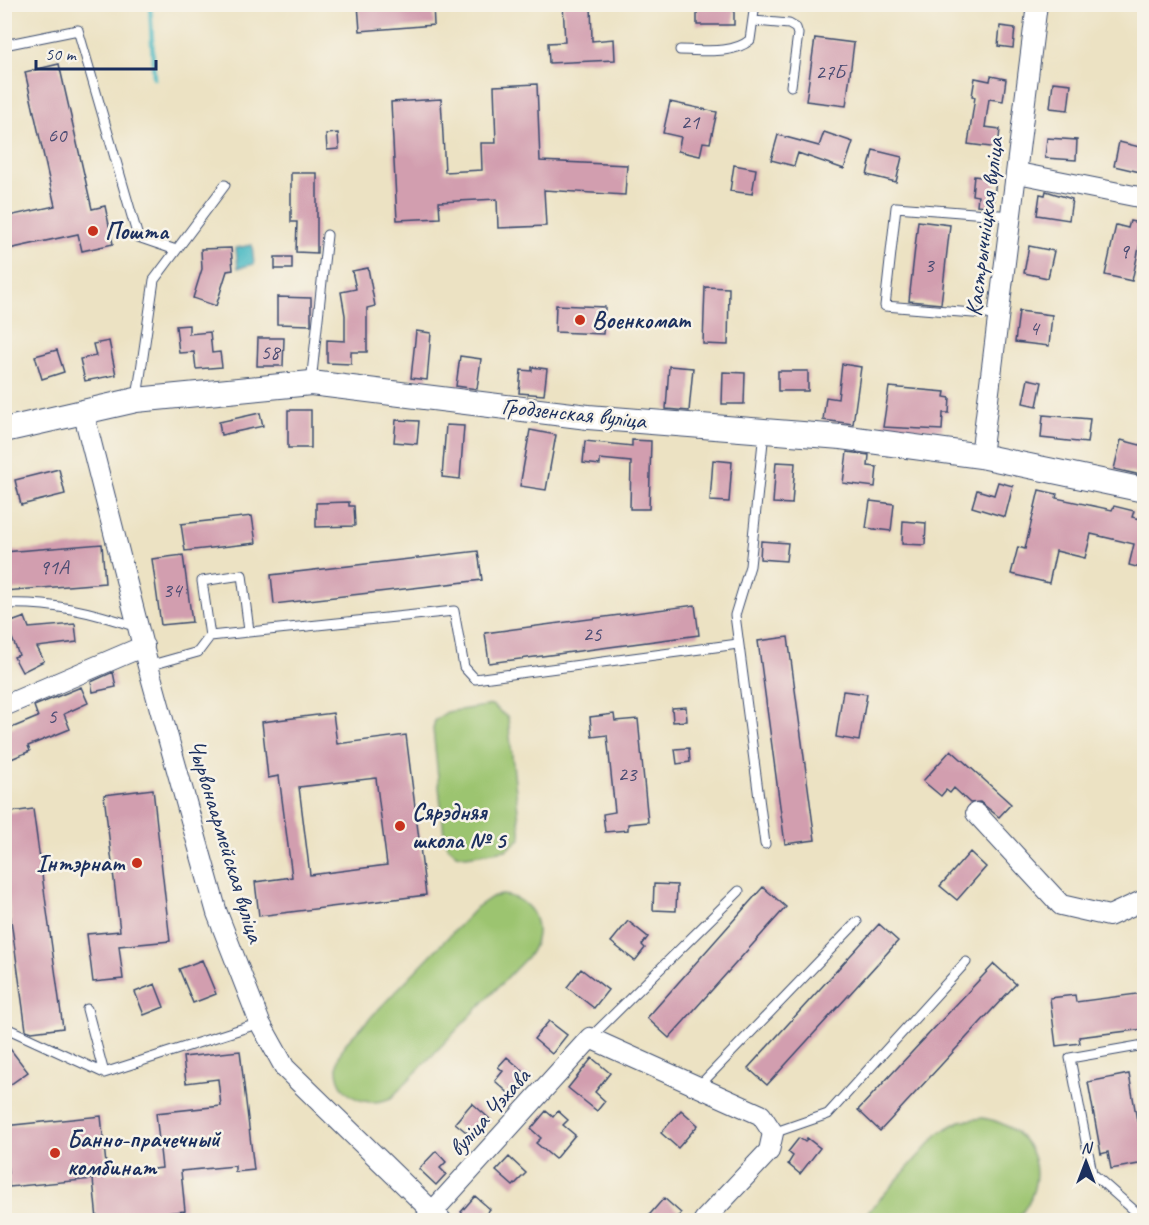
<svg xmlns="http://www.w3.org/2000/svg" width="1149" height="1225" font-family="Caveat,sans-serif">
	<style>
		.green { fill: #9cc46f; stroke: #5c7a66; stroke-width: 1.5 }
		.water { fill: #4ab9c3; stroke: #327490; stroke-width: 1.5 }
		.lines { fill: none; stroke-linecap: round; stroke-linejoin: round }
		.stream { stroke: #4ab9c3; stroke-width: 4.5 }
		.building { fill: #d29eaf; fill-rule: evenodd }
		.service-casing { stroke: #3a4a6d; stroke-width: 11 }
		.minor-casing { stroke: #3a4a6d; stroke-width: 22 }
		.tertiary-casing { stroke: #3a4a6d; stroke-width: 26 }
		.service { stroke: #fff; stroke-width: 9 }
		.minor { stroke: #fff; stroke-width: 20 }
		.tertiary { stroke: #fff; stroke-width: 24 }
		.poi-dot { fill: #c8321e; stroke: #f7f3e8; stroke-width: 2 }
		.labels { text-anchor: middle; stroke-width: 5; stroke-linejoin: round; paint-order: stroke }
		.number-label { font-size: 21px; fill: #494b72 }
		.street-label { font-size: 24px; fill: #1b2f5e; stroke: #f7f3e8 }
		.poi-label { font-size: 24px; font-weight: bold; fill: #1b2f5e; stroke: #f7f3e8; text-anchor: start }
	</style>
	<rect width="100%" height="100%" fill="#f7f3e8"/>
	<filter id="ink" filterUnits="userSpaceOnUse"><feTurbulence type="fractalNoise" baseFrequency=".0167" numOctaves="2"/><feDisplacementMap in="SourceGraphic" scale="12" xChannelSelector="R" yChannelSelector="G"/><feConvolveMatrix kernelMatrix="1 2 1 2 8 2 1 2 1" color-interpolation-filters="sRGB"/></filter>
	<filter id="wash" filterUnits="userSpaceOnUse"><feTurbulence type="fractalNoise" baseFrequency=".008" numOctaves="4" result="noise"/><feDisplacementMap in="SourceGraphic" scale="24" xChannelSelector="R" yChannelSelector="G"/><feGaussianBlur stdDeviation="1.35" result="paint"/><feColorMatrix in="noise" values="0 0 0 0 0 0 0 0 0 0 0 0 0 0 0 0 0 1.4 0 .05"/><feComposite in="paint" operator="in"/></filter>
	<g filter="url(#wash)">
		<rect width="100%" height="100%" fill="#ece2c3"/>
		<path class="green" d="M492 705 508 718 521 838 506 850 466 856 456 854 447 846 444 834 433 729 435 720 447 712Z
			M502 895C534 898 547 929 529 955L391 1098C352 1114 321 1078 346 1043L477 907 492 897Z
			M983 1118C1038 1128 1052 1181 1016 1220H861L940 1132 960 1121Z"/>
		<path class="water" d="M252 245 254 264 238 268 236 248Z"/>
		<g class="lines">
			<path class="stream" d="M150 4 154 78"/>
		</g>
		<g id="blocks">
			<path class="building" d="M358 4H433L434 25 360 31Z
				M563 4H591L592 41 614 39 615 60 549 63 548 43 565 42Z
				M697 4H734V25H697Z
				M1000 26 1015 28 1013 48 998 46Z
				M815 38 854 43 846 106 806 101Z
				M59 64 92 209 105 206 113 244 82 251 78 234 4 250V217L55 206 25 72Z
				M991 76 1006 79 1003 101 989 99 985 127 1000 129 998 148 968 144 975 97 972 96 975 78 990 81Z
				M1053 82 1071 84 1068 110 1050 108Z
				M537 84 540 161 627 165 625 195 544 190 546 226 498 228 497 199 439 202 440 218 397 220 391 102 441 99 445 172 482 170 481 143H496L494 86Z
				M670 102 717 112 710 143 703 142 700 156 678 151 681 137 663 133Z
				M824 132 853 142 844 169 798 153 794 166 771 160 778 135 819 146Z
				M338 133 339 149 327 150 326 134Z
				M1047 138 1077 140 1076 160 1045 158Z
				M1119 142 1144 148 1140 172 1114 166Z
				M873 150 902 157 896 182 867 175Z
				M734 165 756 169 752 194 730 191Z
				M291 173H317V253L296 252 297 222H291Z
				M974 176 996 179 993 207 977 205 978 196 972 195Z
				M1046 191 1072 199 1069 220 1037 215 1040 194 1045 195Z
				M918 221 950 225 941 304 909 301Z
				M1130 221 1144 224 1132 281 1105 275 1116 225 1128 228Z
				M1029 246 1054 251 1048 278 1024 273Z
				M231 248 233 270 227 271 216 306 193 298 202 269 201 249Z
				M275 257H292V269H275Z
				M368 268 375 306 367 308V352H351V364L327 363V340L345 341V315L341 292 356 289 352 271Z
				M705 287 729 288 728 345 703 344Z
				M277 297 311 298V325L277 324Z
				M556 305 605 307 603 334 555 332Z
				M1019 311 1052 315 1049 346 1015 342Z
				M189 325V334L210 332 212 353 220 352 222 367 196 369 194 352 179 353 176 326Z
				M416 331 431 333 427 380 411 378Z
				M258 338H284L283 366H257Z
				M109 341 116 375 85 381 80 359 96 356 93 344Z
				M57 350 64 372 42 379 35 356Z
				M460 356 481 359 477 389 456 386Z
				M842 364 861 367 853 424 823 420 826 397 838 399Z
				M669 366 693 368 689 411 666 409Z
				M532 367 547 369 544 395 519 393 521 370 532 371Z
				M778 371H808V391H778Z
				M723 372 745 373 744 404H722Z
				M1028 379 1042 382 1037 406 1023 403Z
				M889 387 945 392 944 397 950 398 949 413H943L942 430 883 427Z
				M288 410H311V448H288Z
				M260 413 263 426 221 435 219 422Z
				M1043 415 1090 419 1087 443 1041 438Z
				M396 420 419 421 417 444 394 442Z
				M446 425 464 426 460 479 442 477Z
				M530 430 556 435 546 490 520 486Z
				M632 440 651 441 649 509H630L631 462 600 459V465L583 463 585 441 632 446Z
				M1121 440 1144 446 1141 475 1114 469Z
				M847 452 869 455 868 466 877 467 875 487 843 483Z
				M713 460 732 462 729 502 710 501Z
				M776 462 795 463 792 504 773 503Z
				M59 469 65 494 21 505 15 480Z
				M998 482 1013 486 1005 517 972 507 977 490 994 495Z
				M1039 490 1057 494 1056 498 1112 510 1114 506 1134 511 1132 517 1144 520V569L1129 565 1134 544 1091 534 1085 558 1056 551 1049 583 1011 574 1018 547 1025 549Z
				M870 501 894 504 891 531 866 528Z
				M349 502V506H354L355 526 316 527V503Z
				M252 516 256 543 185 551 181 524Z
				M903 521 926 523 925 545 902 544Z
				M761 541 788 543 786 561 760 559Z
				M102 544 105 583 4 591V552Z
				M478 551 482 580 274 604 271 575Z
				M183 555 192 622 161 625 152 559Z
				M695 605 699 635 489 663 485 633Z
				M25 617 29 628 75 624 77 642 37 647 44 661 22 672 14 657 19 655 6 624Z
				M788 637 815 840 785 844 758 641Z
				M113 672 116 687 93 692 91 682Z
				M81 687 88 703 64 714 70 729 28 746 30 751 4 762V731L38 717 34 706Z
				M843 691 867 694 859 741 836 737Z
				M686 707 687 721 673 722 672 708Z
				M333 713 337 744 406 735 426 895 259 916 255 882 292 877 279 776 268 778 262 722ZM376 778 387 865 310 875 299 787Z
				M614 714 615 721 638 719 648 822 628 824V830L605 832 603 814 615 812 607 735 592 737 590 717Z
				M689 748 690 762 677 764 675 749Z
				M951 750 1011 804 999 817 980 802 970 803 954 788 950 793 946 790 941 796 923 781Z
				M153 789 170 941 119 946 123 979 93 982 87 934 120 931 104 795Z
				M33 809 63 1028 32 1032 26 1030 4 869V813Z
				M970 852 986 867 957 900 940 886Z
				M654 884 677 885 676 911 653 910Z
				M763 887 786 907 669 1038 647 1018Z
				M628 921 648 937 642 945 645 948 635 961 611 942Z
				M879 924 898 941 767 1085 748 1068Z
				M202 960 216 994 193 1003 179 969Z
				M994 964 1016 984 880 1131 858 1110Z
				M581 969 608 990 594 1008 567 987Z
				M155 984 164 1007 144 1015 135 992Z
				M1144 993V1029L1079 1037 1080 1043 1056 1046 1050 998 1075 995 1076 1002Z
				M549 1021 567 1035 552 1054 534 1039Z
				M4 1041 28 1072 4 1089Z
				M240 1051 254 1170 235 1172V1166L181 1171 185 1211 97 1220 93 1179 9 1187 4 1126 101 1116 107 1174 162 1168 156 1113 221 1106 218 1079 186 1083 183 1057Z
				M507 1057 530 1077 513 1097 495 1081 503 1071 498 1067Z
				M592 1058 610 1073 595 1092 605 1101 597 1111 568 1088Z
				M1129 1074 1137 1121 1144 1120V1163L1111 1169 1108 1152 1101 1154 1088 1082Z
				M472 1103 491 1120 475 1139 455 1123Z
				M681 1110 698 1125 678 1148 661 1133Z
				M546 1111 553 1117 558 1111 568 1120 563 1125 575 1135 555 1159 536 1143 541 1138 531 1129Z
				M799 1138 805 1142 807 1138 820 1148 800 1174 788 1164 793 1156 788 1152Z
				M436 1151 446 1162 440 1168 446 1174 436 1185 419 1169Z
				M509 1157 526 1173 513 1186 496 1171Z
				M475 1196 490 1209 480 1221H471L461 1212Z
				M664 1198 681 1213 675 1221H644Z"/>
		</g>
	</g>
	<g filter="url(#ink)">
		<use href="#blocks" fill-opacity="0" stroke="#3a4a6d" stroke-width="1.5"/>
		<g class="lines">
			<defs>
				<path id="service" d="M754 21 789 24 796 28 798 34 791 86
					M4 45 78 30 138 237 176 250
					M680 50C702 50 732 55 750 40L755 4
					M998 315 885 306 896 207 1012 216
					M311 383 327 235
					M137 398 154 280 225 185
					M764 432 750 566 735 615 765 844
					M4 604C52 602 92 612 137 627
					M210 636 202 581 242 575 249 631
					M148 666 198 652 210 636 454 611 464 667 475 679 738 644
					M87 1009 104 1073
					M4 1027 104 1073 260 1023
					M590 1038 739 891
					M1144 1045 1070 1058 1092 1173 1144 1219
					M699 1086 857 922
					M773 1133 828 1114 966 962"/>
				<path id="minor" d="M1018 173 1144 198
					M83 411 148 666 217 913 260 1023 285 1068 441 1220
					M981 456 1037 4
					M4 706 144 646
					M976 813 1061 905 1109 916 1144 900
					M425 1220 590 1038 761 1115 773 1133 769 1151 704 1220"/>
				<path id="tertiary" d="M4 430 136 400 311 383 588 417 841 437 981 456 1144 490"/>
			</defs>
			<use href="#service" class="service-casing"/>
			<use href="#minor" class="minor-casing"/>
			<use href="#tertiary" class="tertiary-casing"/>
			<use href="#service" class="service"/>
			<use href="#minor" class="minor"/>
			<use href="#tertiary" class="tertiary"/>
		</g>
	</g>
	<g class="poi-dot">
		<circle cx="93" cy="231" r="6"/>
		<circle cx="580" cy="320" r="6"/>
		<circle cx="400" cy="826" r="6"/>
		<circle cx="137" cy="863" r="6"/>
		<circle cx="55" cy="1153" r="6"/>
	</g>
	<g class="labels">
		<g class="number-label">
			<text x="830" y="79">27Б</text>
			<text x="690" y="129">21</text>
			<text x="57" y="142">60</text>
			<text x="1124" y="258">9</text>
			<text x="929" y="272">3</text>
			<text x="1034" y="335">4</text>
			<text x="270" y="359">58</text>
			<text x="54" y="574">91А</text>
			<text x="172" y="597">34</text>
			<text x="592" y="641">25</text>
			<text x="52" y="723">5</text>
			<text x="627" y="781">23</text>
		</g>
		<g class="street-label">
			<text transform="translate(984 227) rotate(-83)" y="8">Кастрычніцкая вуліца</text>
			<text transform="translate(574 413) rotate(6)" y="8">Гродзенская вуліца</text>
			<text transform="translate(226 841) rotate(73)" y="8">Чырвонаармейская вуліца</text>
			<text transform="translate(489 1112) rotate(-48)" y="8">вуліца Чэхава</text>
		</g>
		<g class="poi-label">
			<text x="105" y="239">Пошта</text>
			<text x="592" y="328">Военкомат</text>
			<text x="412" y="820">Сярэдняя<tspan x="412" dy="28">школа № 5</tspan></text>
			<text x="125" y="871" text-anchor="end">Інтэрнат</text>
			<text x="67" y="1147">Банно-прачечный<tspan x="67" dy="28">комбинат</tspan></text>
		</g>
	</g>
	<rect width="1149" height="1225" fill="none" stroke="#f7f3e8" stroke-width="24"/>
	<g transform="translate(1086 1162)" stroke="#f7f3e8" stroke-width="4.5" paint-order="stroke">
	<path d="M0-4.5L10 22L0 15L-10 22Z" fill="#1b2f5e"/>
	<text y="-9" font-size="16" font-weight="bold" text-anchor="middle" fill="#1b2f5e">N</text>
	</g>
	<path d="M36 60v9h120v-9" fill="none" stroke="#1b2f5e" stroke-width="3"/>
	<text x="45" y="60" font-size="18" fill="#1b2f5e" stroke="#f7f3e8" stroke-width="4.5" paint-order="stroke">50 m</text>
</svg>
